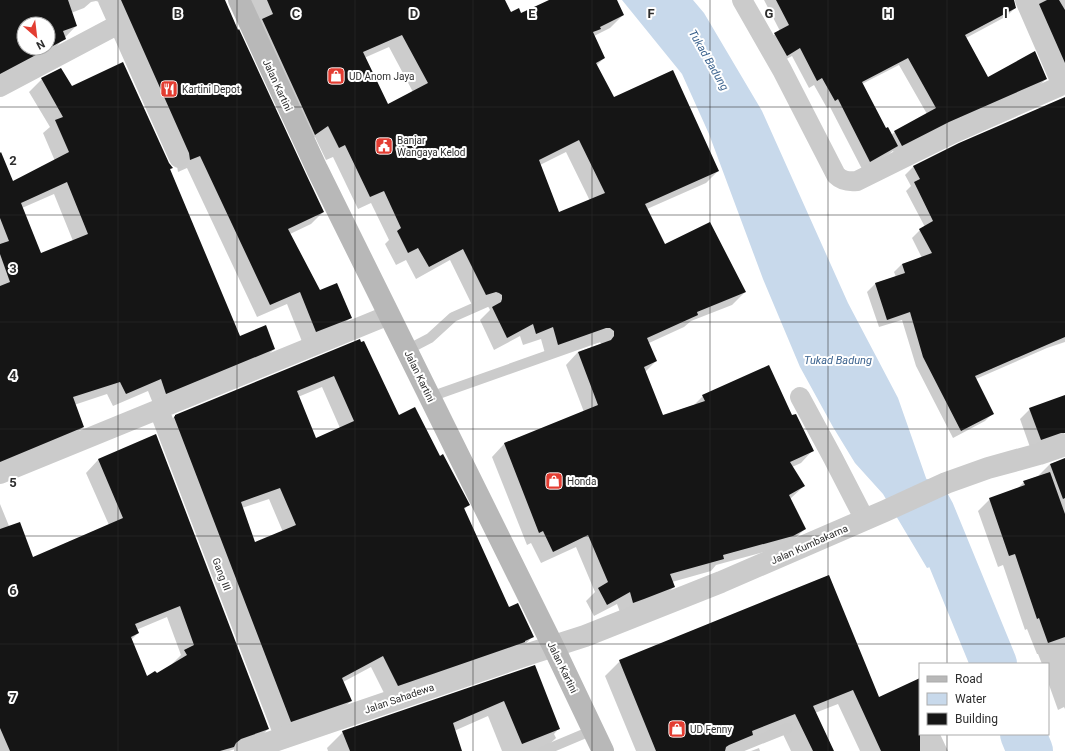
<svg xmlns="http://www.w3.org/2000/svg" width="1065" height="751" font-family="Roboto,sans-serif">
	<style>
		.water { fill: #c8d9eb }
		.shadow { fill: #0003; fill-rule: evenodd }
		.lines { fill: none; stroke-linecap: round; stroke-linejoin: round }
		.river { stroke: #c8d9eb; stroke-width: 46 }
		.building { fill: #151515; fill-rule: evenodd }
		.service { stroke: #cbcbcb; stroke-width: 10 }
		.minor { stroke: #cbcbcb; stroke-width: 20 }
		.tertiary { stroke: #cbcbcb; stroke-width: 22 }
		.secondary { stroke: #b8b8b8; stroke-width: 22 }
		.grid { fill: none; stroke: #2e2e2e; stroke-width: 1; stroke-opacity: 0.55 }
		.labels { text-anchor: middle; stroke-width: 4; stroke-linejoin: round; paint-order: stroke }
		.poi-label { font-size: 10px; fill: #2e2e2e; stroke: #fff; text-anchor: start }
		.street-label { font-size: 10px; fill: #2e2e2e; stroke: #fff }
		.water-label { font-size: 11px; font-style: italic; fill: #3d648f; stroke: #fff }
		.grid-label { font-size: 13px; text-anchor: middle; font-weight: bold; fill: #2e2e2e; stroke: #fff; stroke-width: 4; stroke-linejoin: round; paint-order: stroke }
	</style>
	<rect width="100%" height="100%" fill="#fff"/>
	<path class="water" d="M622 0H693L704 13 762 111 848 303 898 398 926 478 963 556 927 568 883 494 855 463 833 427 800 367 763 279 709 134 682 74Z"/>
	<path class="shadow" d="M0 0H224L323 212 311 224 290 234 320 291 350 318 338 330 303 344 287 304 257 317 187 168 178 172 177 166 102 3 96 1 91 2 84 8 71 13 76 26 52 51 0 79ZM24 24H48V48H24Z
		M249 0H504L510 13 521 15 551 0H616L623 15 610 28 594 36 604 58 596 66 613 99 718 171 706 183 647 209 664 246 745 292 732 305 691 321 684 327 649 343 656 361 645 372 662 416 692 407 703 396 791 417 813 450 801 463 792 467 804 486 790 499 805 529 792 541 779 548 716 565 711 571 672 582 674 587 661 599 621 615 617 604 594 616 586 601 595 592 576 547 541 563 531 543 527 545 492 457 504 444 584 412 566 365 578 352 601 344 600 342 546 357 541 339 523 345 520 336 494 350 480 320 490 310 489 308 487 305 473 307 450 260 416 279 406 260 396 265 385 244 389 240 371 203 358 209 333 157 326 160 315 137 302 146ZM389 47 413 92 387 105 364 58ZM566 152 590 201 559 214 540 165Z
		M764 0H1013L1015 8 1007 16 966 38 988 78 1046 79 1038 87 894 153 893 151 889 154 862 169 830 107 827 108 814 85 809 88 792 56 779 63 767 42 775 34 780 31ZM899 65 927 114 895 132 891 135 886 129 862 84Z
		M1025 0H1065V84Z
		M42 79 72 88 168 163 172 168 170 170 239 337 274 349 261 362 154 406 148 391 113 406 107 394 74 405 83 427 70 440 0 468V162L8 184 55 161 43 133 50 127 29 92ZM54 194 73 241 40 254 22 208Z
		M1065 98V342L1047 348 976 379 993 413 985 421 953 438 916 366 902 320 879 327 867 292 875 284 896 277 894 272 902 264 922 258 912 238 920 230 925 227 906 191 911 186 905 175 913 167 959 144Z
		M360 341 398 416 440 457 468 505 464 510 509 608 533 636 522 648 386 697 371 667 343 682 351 701 339 712 280 733 164 427 175 416ZM322 387 340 428 315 439 298 397ZM269 499 283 532 254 544 242 508Z
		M1065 396V433L1056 443 1031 450 1020 419 1030 409Z
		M156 436 268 729 256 742 229 751H0V504L9 526 33 558 109 525 86 473 98 460ZM167 617 181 655 172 664 173 665 157 675 147 677 131 640 138 633 136 630Z
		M1065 459V709L1064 707 1058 710 1048 682V664H1042L1038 654H1037L1027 629 1025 630 1003 565 998 567 978 511 990 499 1017 489 1024 482 1038 476 1050 464Z
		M828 576 878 699 920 690V734H940L948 751H860L838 704 815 713 833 751H791L780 728 734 751H636L605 676 620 661Z
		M534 667 559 728 554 734 556 738 542 751H502L488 716 454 731 461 751H328L327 748 343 732Z
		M759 748 760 751H751Z"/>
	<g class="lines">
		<path class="river" d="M926 502 932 513 994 664
			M1023 734 1030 751"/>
	</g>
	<path class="building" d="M0 0H68L77 26 63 31 66 39 0 74ZM24 24H48V48H24Z
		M121 0H225L238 30 239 29 306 174 324 212 288 229 320 290 337 283 352 318 316 332 300 292 270 305 200 156 190 160 189 153Z
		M267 0H505L511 12 519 8 521 13 549 0H617L624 15 600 27 601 29 593 32 605 58 596 63 614 97 673 70 719 171 645 204 665 244 710 222 746 292 697 312 698 315 647 338 657 361 644 367 663 415 705 401 702 395 769 365 792 415 796 414 814 451 790 462 805 486 789 495 806 529 793 536 723 555 724 559 670 574 675 587 644 599 633 603 630 592 607 605 598 588 608 582 588 535 553 552 543 531 539 533 504 443 598 405 578 352 611 340 614 336V331L610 328H606L558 345 553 327 536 334 533 324 507 338 492 307 501 302 502 299V295L499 293 496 292 486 295 463 249 429 267 418 248 408 253 397 231 401 228 384 191 370 197 345 145 339 148 328 126 315 135 262 19 273 14ZM402 35 428 83 388 104 363 52ZM579 140 605 193 559 212 539 160Z
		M776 0H1014L1016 8 965 35 988 77 1035 51 1047 79 949 122 902 146 894 131 936 108 908 58 862 82 886 128 888 127 898 146 870 162 838 99 835 101 822 78 817 81 800 48 787 56 774 33 789 25Z
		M1047 0H1059L1065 10V63L1039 4Z
		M123 62 169 163 173 168 170 169 240 336 266 325 275 349 166 394 161 379 126 394 120 382 73 397 84 427 0 462V286L10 282 0 254V244L9 241 0 218V153L1 152 13 181 69 152 55 120 63 117 41 78 61 68 72 86ZM67 182 88 234 41 253 21 203Z
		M1065 97V337L975 376 994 414 961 431 923 357 910 312 887 320 875 283 905 273 902 264 932 253 919 229 933 221 914 182 920 179 913 166 959 143Z
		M360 339 361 342 364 341 399 415 415 407 440 456 443 454 470 505 464 508 509 607 518 603 534 637 525 641V642L398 686 383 656 342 678 352 701 291 722 174 417 175 416V415ZM334 376 354 421 316 438 297 391ZM280 488 296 525 255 542 241 502Z
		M1065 395V433H1061L1041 440 1029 408Z
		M156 434 269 729 241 739 236 743 234 747 220 751H10L0 728V529L20 522 33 557 123 518 98 459ZM180 606 194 645 184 650 187 655 157 673 155 671 147 676 131 637 139 633 135 624Z
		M1065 458V498L1063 499 1050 464Z
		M1050 472 1065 514V637L1048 643 1039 618 1037 619 1015 554 1009 556 989 498 1025 485 1023 481Z
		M829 575 879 697 920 678V751H881L853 690 813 706 834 751H813L795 714 752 731 753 735 729 745 726 747 725 751H656L619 660Z
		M535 665 560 729 522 744 504 701 453 723 462 751H350L342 731Z"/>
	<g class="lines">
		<path class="service" d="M407 350 430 338 453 317 496 298
			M430 397 608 334
			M543 751 593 730
			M731 751 788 728"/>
		<path class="minor" d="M108 0 179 158
			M742 0 782 70 836 175C842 181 848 182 857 181L954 133 1065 84
			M1025 0 1062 85
			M0 87 119 24
			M800 397 833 458 865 520
			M159 410 285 738
			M0 474 389 315"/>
		<path class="tertiary" d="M245 751 532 653 585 636 721 582 885 511 946 483 988 468 1039 454 1065 445"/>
		<path class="secondary" d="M239 0 317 169 553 646 603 751"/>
	</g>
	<path class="grid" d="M118 0V751M237 0V751M355 0V751M473 0V751M592 0V751M710 0V751M828 0V751M947 0V664M0 107H1065M0 215H1065M0 322H1065M0 429H1065M0 536H1065M0 644H1065M947 734V751"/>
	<defs>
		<symbol id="shop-square" viewBox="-11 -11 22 22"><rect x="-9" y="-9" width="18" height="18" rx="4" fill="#e33d32" stroke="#fff"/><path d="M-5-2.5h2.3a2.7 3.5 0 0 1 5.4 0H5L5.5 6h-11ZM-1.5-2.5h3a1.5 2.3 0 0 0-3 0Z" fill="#fff"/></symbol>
		<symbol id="restaurant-square" viewBox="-11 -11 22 22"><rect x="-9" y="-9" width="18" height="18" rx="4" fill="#e33d32" stroke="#fff"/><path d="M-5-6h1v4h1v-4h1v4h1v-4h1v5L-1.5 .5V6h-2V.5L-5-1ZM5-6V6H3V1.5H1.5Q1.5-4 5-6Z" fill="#fff"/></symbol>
		<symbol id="civic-square" viewBox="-11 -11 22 22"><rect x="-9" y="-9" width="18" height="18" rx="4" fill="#e33d32" stroke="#fff"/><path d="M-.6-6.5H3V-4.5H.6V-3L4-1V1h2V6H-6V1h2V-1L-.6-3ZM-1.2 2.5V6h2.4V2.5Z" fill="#fff"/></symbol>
	</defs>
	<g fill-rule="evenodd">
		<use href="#shop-square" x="326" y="66" width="20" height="20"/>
		<use href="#restaurant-square" x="159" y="79" width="20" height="20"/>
		<use href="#civic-square" x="374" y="136" width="20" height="20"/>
		<use href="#shop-square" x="544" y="471" width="20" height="20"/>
		<use href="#shop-square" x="667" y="719" width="20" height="20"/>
	</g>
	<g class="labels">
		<g class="poi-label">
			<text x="349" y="80">UD Anom Jaya</text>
			<text x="182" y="93">Kartini Depot</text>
			<text x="397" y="144">Banjar<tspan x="397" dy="12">Wangaya Kelod</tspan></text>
			<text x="567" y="485">Honda</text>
			<text x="690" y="733">UD Fenny</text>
		</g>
		<g class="street-label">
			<text transform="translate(278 85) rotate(65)" y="4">Jalan Kartini</text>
			<text transform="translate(420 376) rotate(64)" y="4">Jalan Kartini</text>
			<text transform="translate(809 544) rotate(-24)" y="4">Jalan Kumbakarna</text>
			<text transform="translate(222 574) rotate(69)" y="4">Gang III</text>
			<text transform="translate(563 667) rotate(64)" y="4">Jalan Kartini</text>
			<text transform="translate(399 698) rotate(-19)" y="4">Jalan Sahadewa</text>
		</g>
		<g class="water-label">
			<text transform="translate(709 60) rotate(60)" y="4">Tukad Badung</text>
			<text x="838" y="364">Tukad Badung</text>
		</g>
	</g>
	<g class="grid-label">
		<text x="178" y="18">B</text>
		<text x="296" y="18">C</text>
		<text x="414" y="18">D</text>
		<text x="532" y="18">E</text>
		<text x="651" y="18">F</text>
		<text x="769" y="18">G</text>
		<text x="888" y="18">H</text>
		<text x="1006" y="18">I</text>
		<text x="13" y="165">2</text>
		<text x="13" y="273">3</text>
		<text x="13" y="380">4</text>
		<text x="13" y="487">5</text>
		<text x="13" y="595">6</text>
		<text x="13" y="702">7</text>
	</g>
	<rect x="919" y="663" width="130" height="72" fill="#ffffff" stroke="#ababab"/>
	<rect x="927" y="676" width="20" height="6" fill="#b8b8b8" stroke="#ababab"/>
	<text x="955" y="683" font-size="12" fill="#2e2e2e">Road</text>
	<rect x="927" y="693" width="20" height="12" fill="#c8d9eb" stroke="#ababab"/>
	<text x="955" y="703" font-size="12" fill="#2e2e2e">Water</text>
	<rect x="927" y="713" width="20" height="12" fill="#151515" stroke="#ababab"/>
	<text x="955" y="723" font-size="12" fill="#2e2e2e">Building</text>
	<g transform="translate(36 36) rotate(152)"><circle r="19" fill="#ffffff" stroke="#ababab"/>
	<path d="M0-3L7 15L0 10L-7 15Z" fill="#e33d32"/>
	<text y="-6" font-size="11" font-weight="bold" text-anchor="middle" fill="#2e2e2e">N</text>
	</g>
</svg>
